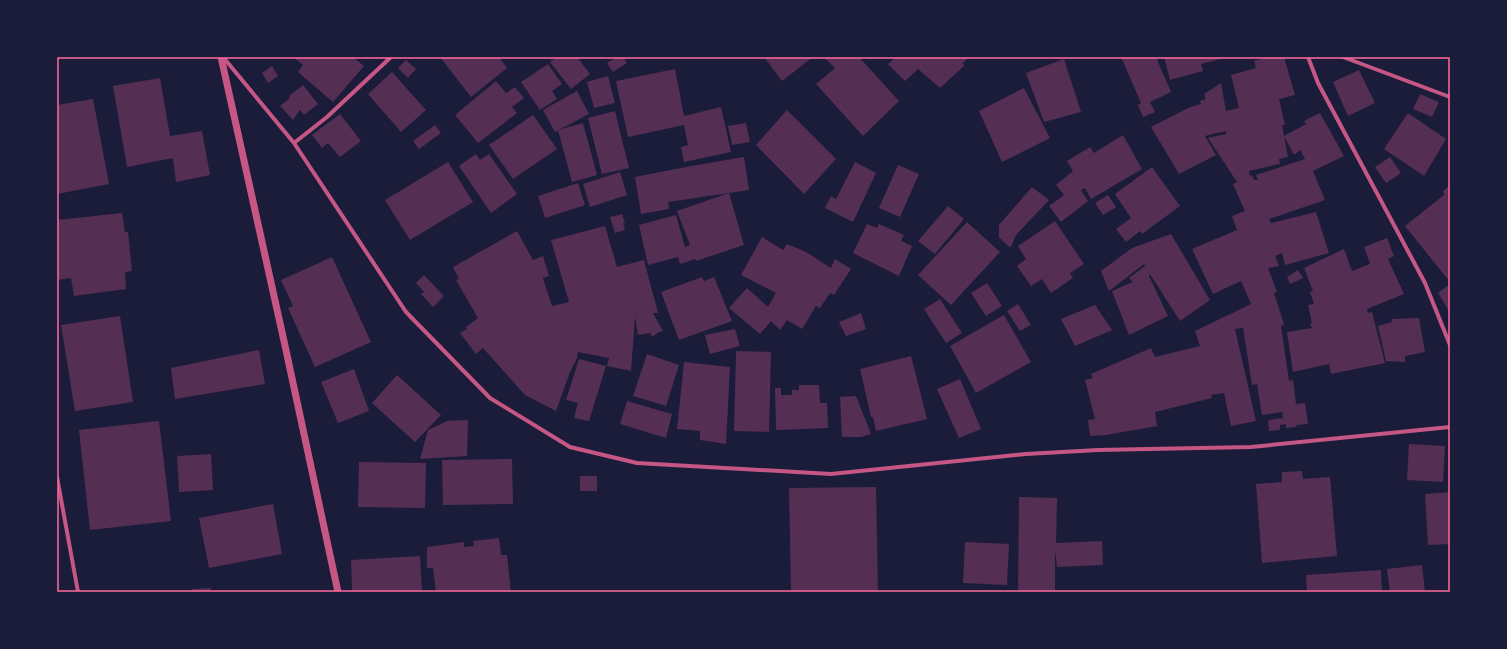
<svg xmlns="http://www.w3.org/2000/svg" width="1507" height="649" font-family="'PT Sans Narrow',sans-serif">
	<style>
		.building { fill: #542f53 }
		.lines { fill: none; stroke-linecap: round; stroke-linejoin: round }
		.minor { stroke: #c65784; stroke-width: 4 }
		.tertiary { stroke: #c65784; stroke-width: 7 }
		.neatline { fill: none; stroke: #ff6b9d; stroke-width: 1.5 }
	</style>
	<rect width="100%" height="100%" fill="#1b1b3a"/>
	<path class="building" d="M293 57H353L364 66 333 102 298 72 303 65Z
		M440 57H499L507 68 471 97Z
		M556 57H577L590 74 571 89 550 62Z
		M617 57H623L627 63 613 72 607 63Z
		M764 57H813L782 81Z
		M824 57H859L899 101 863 136 816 84 835 68Z
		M896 57H969L962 64 965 65 940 88 918 69 905 81 888 64Z
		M1121 57H1156L1171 92 1150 102 1155 112 1143 117 1138 105 1141 103Z
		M1164 57H1220L1221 59 1201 64 1203 71 1170 80Z
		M1267 57H1284L1295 95 1279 99 1285 125H1282L1288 157 1279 159 1280 164 1249 171 1250 176 1252 175 1254 180H1258L1256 175 1305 159 1300 150 1294 155 1284 136 1306 124 1304 121 1320 113 1344 156 1313 171 1325 200 1269 219 1271 223 1316 212 1329 253 1285 265 1282 253 1275 256 1279 266 1268 268 1277 292 1274 293 1284 324 1281 326 1289 381 1293 380 1296 404 1305 403 1308 424 1296 425 1297 427 1286 428V424L1280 425V430L1269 431 1268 420 1283 418 1282 412 1262 415 1257 384 1252 385 1243 328 1235 329 1256 421 1231 426 1224 393 1211 395 1212 398 1155 412 1157 426 1106 435 1090 436 1088 420 1095 419 1085 380 1093 378 1091 374 1151 348 1155 357 1200 346 1195 331 1251 304 1241 281 1213 294 1192 249 1237 230 1232 216 1245 211 1233 184 1237 182 1208 138 1226 134V131L1205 136 1216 155 1179 174 1151 127 1188 108 1201 104 1200 101 1206 99 1204 94 1221 83 1226 111 1239 108 1231 75 1256 68 1254 61Z
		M1064 59 1081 112 1044 122 1026 73Z
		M406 60 416 69 408 78 398 68Z
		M548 64 562 84 552 91 557 99 540 110 521 82Z
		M272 66 278 76 268 83 262 73Z
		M675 69 684 116 721 107 731 152 684 162 681 147 688 145 684 125 628 137 616 81Z
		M1359 70 1375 103 1348 116 1333 82Z
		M392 72 426 110 401 132 368 94Z
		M608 76 615 103 594 108 587 82Z
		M160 78 170 136 202 131 210 175 176 182 173 158 127 167 113 86Z
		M496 81 506 93 515 87 524 98 512 107 517 113 478 143 455 115Z
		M303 85 318 104 304 115 300 110 293 120 280 106 290 98 289 96Z
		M1024 88 1050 138 1002 162 979 111Z
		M577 91 589 114 555 132 543 110Z
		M1420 94 1439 102 1432 117 1413 109Z
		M93 99 109 184 57 194V105Z
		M787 110 836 159 804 194 756 145Z
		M615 111 629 168 602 174 588 118Z
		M1408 113 1446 139 1424 176 1384 149Z
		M340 114 361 141 340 157 328 143 322 148 312 135Z
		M533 115 557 149 513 179 489 145Z
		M583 123 597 175 572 182 558 130Z
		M746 123 750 142 732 145 728 126Z
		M435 125 441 133 419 149 413 141Z
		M1123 135 1142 169 1091 199 1085 188 1081 190 1088 201 1061 222 1049 206 1064 195 1056 185 1073 171 1067 161 1090 147 1094 153Z
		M476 154 480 160 489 154 517 194 491 213 459 166Z
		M744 157 749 190 668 202 669 209 641 214 635 177 691 166Z
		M1390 157 1401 173 1386 183 1375 167Z
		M448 162 473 202 410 240 385 200Z
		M855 162 876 173 853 222 825 208 831 196 836 199Z
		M898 165 919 174 900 217 879 208Z
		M1152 167 1180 206 1142 234 1140 231 1126 242 1116 229 1131 218 1115 194Z
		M620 172 627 195 590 207 583 184Z
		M578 183 585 205 545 218 538 196Z
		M1450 185V282L1405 226 1444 195 1443 191Z
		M1032 187 1049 200 1016 235 1011 247 1008 246 999 237V225Z
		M729 193 744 245 696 261 695 259 680 264 678 257 648 265 639 225 676 215 685 247 690 245 677 211Z
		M1108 195 1116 207 1103 215 1095 203Z
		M948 206 964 219 935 254 918 241Z
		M122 213 125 232H128L132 271 125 272 126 289 74 296 71 278 57 280V220Z
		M622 214 625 223H623L625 230 615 233 610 217Z
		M1055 221 1084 264 1070 273 1073 278 1051 293 1042 279 1031 286 1017 266 1026 259 1018 246Z
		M967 222 1000 252 951 305 918 275Z
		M867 224 877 228 879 224 904 235 901 241 912 246 899 276 853 253Z
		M605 226 617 267 644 260 658 313H653L663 331 659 332 652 337 650 333 638 335 635 317 631 371 607 366 609 358 578 352 577 358 570 372 556 411 525 395 483 348 476 354 460 333 467 329 466 327 478 318 456 280 459 279 453 267 517 231 533 260 543 256 549 276 543 278 552 306 569 302 551 240Z
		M1171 234 1210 300 1180 321 1150 274 1149 276 1168 316 1129 335 1112 291 1133 282 1129 278 1145 266 1144 264 1109 291 1101 271 1132 248Z
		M762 237 783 250 787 244 806 252 831 268 835 259 851 269 834 295 830 293 820 308 816 306 802 329 787 320 780 330 771 321 760 334 729 308 747 288 768 307 776 293 741 275Z
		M1387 238 1394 256 1388 259 1404 294 1367 309 1368 313 1372 312 1385 363 1331 374 1329 364 1293 372 1287 332 1312 328 1310 324 1312 323 1308 305 1314 304 1310 292 1313 291 1304 268 1344 249 1352 271 1370 264 1364 247Z
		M332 257 371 342 315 367 288 308 293 306 281 280Z
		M1298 270 1303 278 1290 284 1287 277Z
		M424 275 444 296 433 307 421 294 424 292 416 283Z
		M702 277 704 281 714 277 732 321 679 340 661 292Z
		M987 283 1002 306 986 316 971 293Z
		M1450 284V313L1438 293Z
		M940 299 962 333 946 343 924 309Z
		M1018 304 1031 325 1020 331 1007 311Z
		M1095 305 1112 330 1075 346 1061 319Z
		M861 313 866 329 846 336 839 322Z
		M1004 315 1031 362 976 393 950 346Z
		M120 316 133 402 75 411 61 325Z
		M1419 318 1425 352 1405 356V362L1386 361 1378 326 1392 322 1391 319Z
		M735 329 740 346 710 354 705 335Z
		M259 350 265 384 175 399 171 368Z
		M736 351 771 352 769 432 734 431Z
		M647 354 679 365 666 406 633 396Z
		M911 356 927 419 876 431 873 417H871L860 369Z
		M579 359 606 366 589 421 574 418 578 403 566 400Z
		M684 362 730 367 726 444 700 440V431L677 429Z
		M354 369 369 411 338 423 321 382Z
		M397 375 441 415 415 442 372 403Z
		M960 379 981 429 959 438 937 389Z
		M799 385H819L820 403H827L828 428 776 430 775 388H781V395H792V390H799Z
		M856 396 871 434 861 437H842L840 397Z
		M627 401 672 414 666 438 620 424Z
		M468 420 467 456 420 459 428 430 447 421Z
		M159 421 171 521 90 530 79 430Z
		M1409 444 1445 446 1443 482 1407 480Z
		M211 454 213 490 179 492 177 456Z
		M512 459 513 504 443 505 442 460Z
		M359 462 426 463 425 508 358 507Z
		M1302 471 1303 479 1330 477 1337 556 1262 563 1256 484 1282 482V472Z
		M580 476H597V491H580Z
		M876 487 878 592H791L789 488Z
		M1450 492V544L1428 545 1425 494Z
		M1019 497 1057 498 1056 543 1102 541 1103 565 1057 567 1055 550V591H1018Z
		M273 504 282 554 209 568 199 518Z
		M499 538 501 555H507L511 592H436L433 568H427V547L464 542V547L474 546 473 541Z
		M965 542 1009 544 1007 585 963 583Z
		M420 556 422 592H352L351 560Z
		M1422 565 1425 592H1390L1387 569Z
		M1381 570 1382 592H1307L1306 575Z
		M211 588V592H192V589Z"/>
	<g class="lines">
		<path class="minor" d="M223 57 294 143 406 312 490 398 570 447 637 463 831 474 1026 454 1098 450 1251 447 1450 427
			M1308 57 1318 83 1425 283 1450 345
			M1343 57 1450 97
			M294 143 327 117 391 57
			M57 477 78 592"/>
		<path class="tertiary" d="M221 57 284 341 338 592"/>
	</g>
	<rect width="1507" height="649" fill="none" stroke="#1b1b3a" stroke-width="116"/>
	<rect x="58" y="58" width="1391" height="533" class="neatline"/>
</svg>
